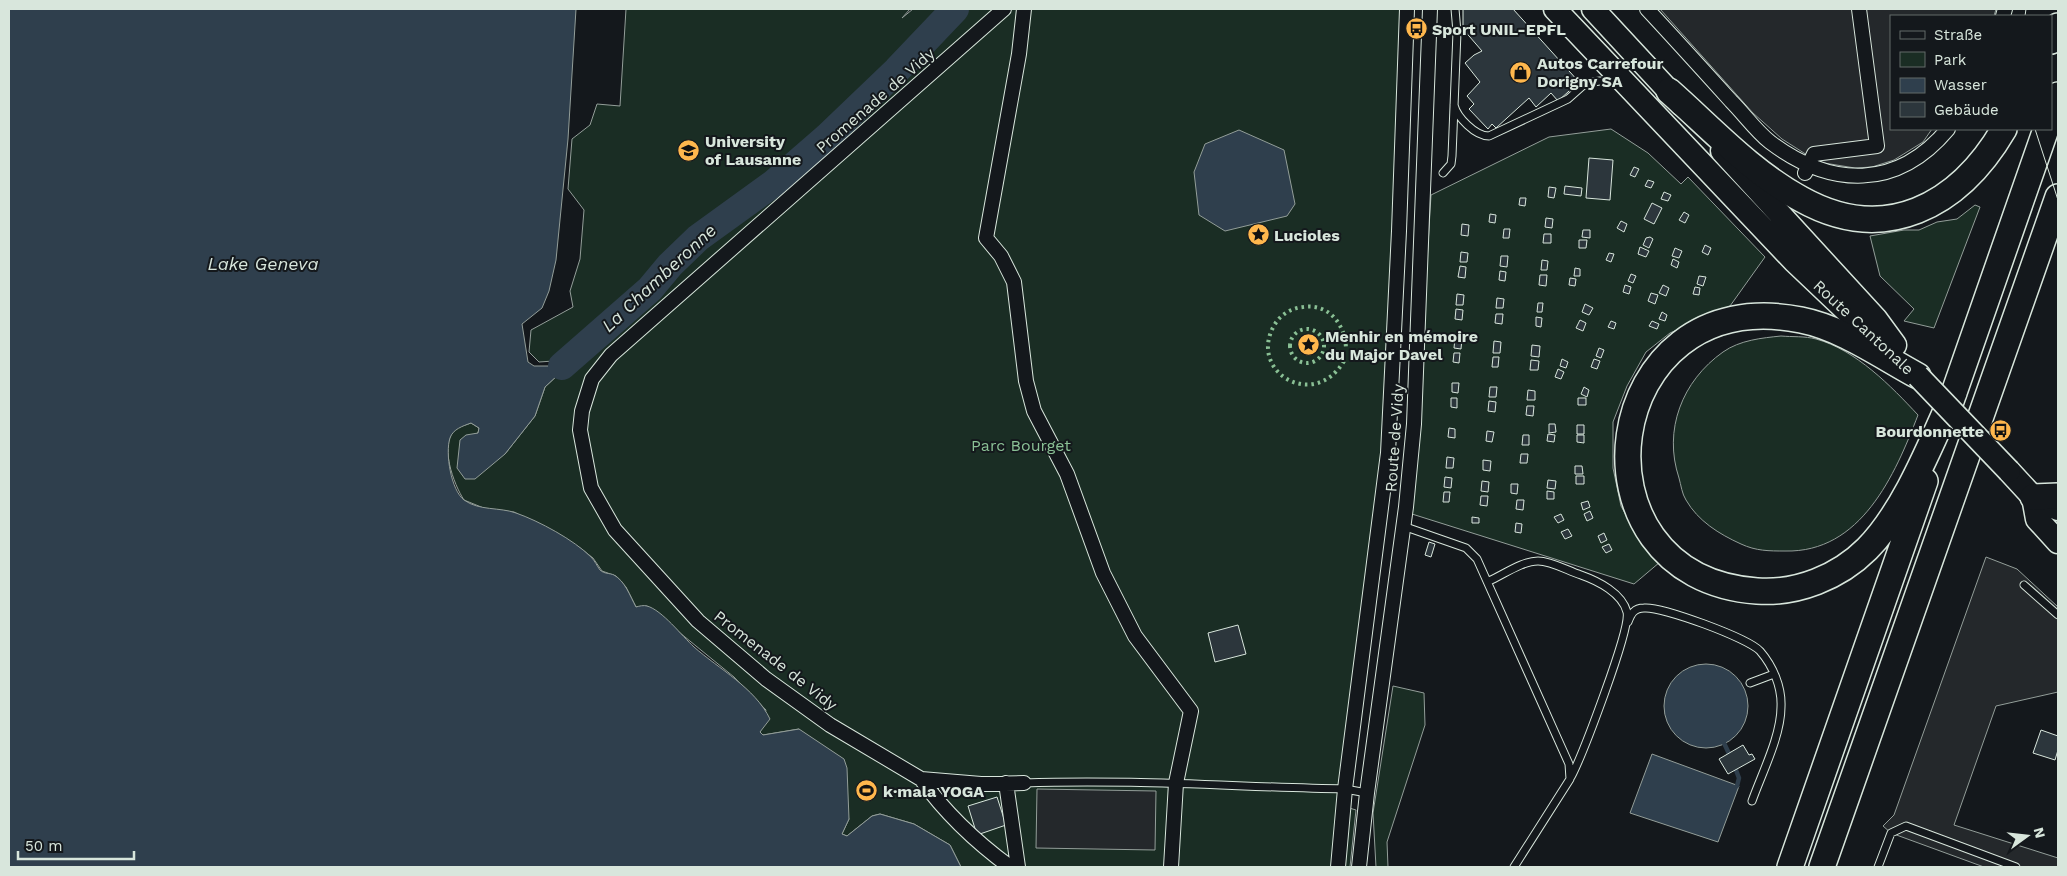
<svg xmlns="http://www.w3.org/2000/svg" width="2067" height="876" font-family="'Work Sans',sans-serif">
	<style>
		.green { fill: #1a2d24; stroke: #939e99 }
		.parking { fill: #24282b; stroke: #939e99 }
		.water { fill: #2f3f4d; stroke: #939e99 }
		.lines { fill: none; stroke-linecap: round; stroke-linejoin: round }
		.stream { stroke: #2f3f4d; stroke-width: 4.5 }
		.river { stroke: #2f3f4d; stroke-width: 28 }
		.building { fill: #2c363c; stroke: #d8e6dc }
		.lane-casing { stroke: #d8e6dc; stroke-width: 9 }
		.street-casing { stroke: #d8e6dc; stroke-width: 16 }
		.primary-casing { stroke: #d8e6dc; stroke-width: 25 }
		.highway-casing { stroke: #d8e6dc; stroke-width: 28 }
		.lane { stroke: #14181c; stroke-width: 7 }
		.street { stroke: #14181c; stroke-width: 14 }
		.primary { stroke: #14181c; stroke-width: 22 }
		.highway { stroke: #14181c; stroke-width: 25 }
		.tram { stroke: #d8e6dc; stroke-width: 1 }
		.primary-bridge-casing { stroke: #d8e6dc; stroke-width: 25; stroke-linecap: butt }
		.primary-bridge { stroke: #14181c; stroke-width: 22 }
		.hedge { stroke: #8ac095; stroke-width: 4; stroke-dasharray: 2.5 4; stroke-linecap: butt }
		.labels { text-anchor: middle; stroke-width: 4; stroke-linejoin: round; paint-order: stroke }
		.poi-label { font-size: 16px; font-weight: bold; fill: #d8e6dc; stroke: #14181c; text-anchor: start }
		.street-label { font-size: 16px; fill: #d8e6dc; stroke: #14181c }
		.park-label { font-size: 16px; fill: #8ac095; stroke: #14181c }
		.water-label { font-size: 18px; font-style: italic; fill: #d8e6dc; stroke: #14181c }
	</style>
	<rect width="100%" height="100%" fill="#14181c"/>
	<path class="green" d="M626 9H910L902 18 913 9H1404L1386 429 1339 805 1356 810 1350 867H961L950 845 914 824 880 814 872 816 847 836 842 834 849 819 799 729 763 735 760 732 766 710 734 677 647 606 636 607 626 587 616 576 602 571 593 558 579 547 514 512 486 509 464 500C454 485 438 443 456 429 460 426 466 425 471 423L479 428 478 433 472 435 505 454 535 416 545 387 560 373 562 366 568 360 539 362 529 352 531 330 573 307 570 291 580 259 584 210 568 189 572 139 590 125 597 104 620 106Z
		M1611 129 1648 153 1681 184 1688 177 1765 257 1730 306 1670 333 1646 352 1627 386 1613 422V468L1621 506 1638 537 1660 562 1634 584 1412 514 1431 195 1549 137Z
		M1975 205 1980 207 1934 328 1904 321 1914 309 1880 276 1870 236 1904 230H1919L1937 222 1957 219Z
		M1781 336C1792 337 1805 336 1816 339 1856 350 1891 386 1918 415 1895 475 1861 553 1785 551 1769 551 1756 551 1741 544 1719 534 1698 521 1686 500 1682 494 1681 485 1679 478 1663 430 1682 381 1723 352 1740 340 1762 338 1781 336Z
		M1393 686 1424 693 1425 725 1387 842 1388 867H1376L1373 813Z"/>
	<path class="parking" d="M1660 9H1996L1994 16H1891V129H1932L1923 142 1894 160 1872 167 1855 168 1818 162 1782 139 1753 113Z
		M1986 557 2017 569 2058 607V692L1996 706 1954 825 2058 858V867H1984L1891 833 1883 826 1894 815Z
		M1037 789 1156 791 1155 850 1036 848Z"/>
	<path class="water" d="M9 9H576L568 139 556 260 549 291 542 308 522 324 528 362 534 366H562L560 373 545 387 535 416 505 454 475 479H465L457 468 460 440 466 435 478 433 479 428 471 423C463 426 453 429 450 438 445 453 451 490 464 500 479 511 500 507 516 513 539 521 574 540 591 557 595 561 597 566 600 570 604 574 610 573 614 575 625 581 630 596 636 607 639 606 644 605 647 606 662 610 682 636 694 647 719 669 755 688 770 719L760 732 763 735 799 729 844 759 847 768 849 819 842 834 847 836 872 816 880 814 914 824 950 845 961 867H9Z
		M1239 130 1284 150 1295 204 1287 216 1225 231 1199 215 1194 172 1205 144Z
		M1664 706a42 42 0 1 1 84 0a42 42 0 1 1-84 0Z
		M1652 754 1739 786 1718 842 1630 813Z"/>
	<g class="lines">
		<path class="stream" d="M1724 743 1731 758
			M1734 765 1739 778 1737 786"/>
		<path class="river" d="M562 366 650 289 670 265 698 238 774 183 827 137 897 70 955 9"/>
	</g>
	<path class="building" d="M1463 9H1513L1579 82 1558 101 1551 93 1536 107 1529 98 1496 128 1492 124 1488 129 1469 109 1474 104 1467 96 1480 82 1465 63 1474 55 1482 51 1463 29Z
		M1589 158 1613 160 1610 200 1586 198Z
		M1634 167 1639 169 1635 177 1630 175Z
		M1648 180 1654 182 1651 188 1645 186Z
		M1565 186 1582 188 1581 196 1564 194Z
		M1549 187 1556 188 1554 198 1548 197Z
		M1664 192 1671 195 1668 201 1661 199Z
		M1520 198H1526L1525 206 1519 205Z
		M1652 203 1662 208 1654 224 1644 219Z
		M1684 212 1689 215 1685 223 1679 220Z
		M1490 214 1496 215 1495 223 1489 222Z
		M1546 218 1553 219 1552 228 1545 227Z
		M1621 221 1627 224 1624 232 1617 228Z
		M1462 224 1469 225 1468 236 1461 235Z
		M1504 229H1510L1509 238H1503Z
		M1583 230H1590V238L1582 237Z
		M1544 234H1551V243H1543Z
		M1650 237 1653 239 1649 248 1643 245 1646 238Z
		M1579 240H1587L1586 248H1579Z
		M1705 245 1711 248 1708 255 1702 252Z
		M1640 247 1649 251 1646 257 1638 254Z
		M1675 248 1682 251 1679 258 1672 256Z
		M1461 252 1468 253 1467 262H1460Z
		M1609 253 1614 254 1611 262 1606 260Z
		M1501 256H1508L1507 267 1500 266Z
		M1673 259 1679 262 1677 268 1671 265Z
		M1542 260 1548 261 1547 270H1541Z
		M1460 266 1466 267 1465 278 1458 277Z
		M1575 268 1580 269V276H1574Z
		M1500 271 1506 272 1505 281 1499 280Z
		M1631 274 1636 276 1633 283 1628 281Z
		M1540 275H1547L1546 286 1539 285Z
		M1699 276 1706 277 1703 286 1697 284Z
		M1570 278 1576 279 1575 286 1569 285Z
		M1625 285 1631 287 1629 294 1623 292Z
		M1663 285 1669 288 1666 296 1659 293Z
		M1695 287 1700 288 1699 295 1693 294Z
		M1651 293 1658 295 1655 304 1648 301Z
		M1457 294 1464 295 1463 305H1456Z
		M1497 298 1504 299 1503 308H1496Z
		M1538 303H1543L1542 312H1537Z
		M1585 304 1593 308 1589 315 1582 312Z
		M1456 309 1463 310 1462 320 1455 319Z
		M1662 312 1667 315 1665 321 1659 319Z
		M1496 314H1503L1502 324 1495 323Z
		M1536 317 1542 318 1541 327 1536 326Z
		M1580 320 1586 323 1583 331 1576 328Z
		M1611 321 1616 323 1614 329 1608 327Z
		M1652 321 1659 324 1657 329 1649 326Z
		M1455 338H1462L1461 349 1454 348Z
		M1494 341 1501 342 1500 353H1493Z
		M1532 345 1540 346 1539 357 1531 356Z
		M1599 348 1604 350 1601 358 1596 356Z
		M1454 353H1460L1459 363 1453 362Z
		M1493 357H1499L1498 367H1492Z
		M1562 359 1568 362 1566 368 1560 366Z
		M1594 359 1600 361 1597 369 1591 367Z
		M1531 360 1539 361 1538 370H1530Z
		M1558 369 1564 372 1561 379 1555 377Z
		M1452 383H1459L1458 393 1452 392Z
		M1490 387H1497L1496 397H1489Z
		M1584 387 1589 390 1587 397 1581 394Z
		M1528 390 1535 391V400H1527Z
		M1451 398H1457V408L1451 407Z
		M1578 398H1586V405H1578Z
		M1489 401 1496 402 1495 412 1488 411Z
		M1527 406H1534L1533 416 1526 415Z
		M1549 424H1555L1556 432 1549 433Z
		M1577 425H1584V434H1577Z
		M1449 428 1455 429V438L1448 437Z
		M1487 431 1494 432 1492 442 1486 441Z
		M1548 434 1555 435 1554 442 1547 441Z
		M1523 435H1529V445H1522Z
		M1577 435H1584V443L1577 442Z
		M1521 454H1528L1527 463H1520Z
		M1447 457 1454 458 1453 468H1446Z
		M1483 460 1491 461 1490 471 1483 470Z
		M1575 466H1582L1583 474H1575Z
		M1576 476H1584V484H1576Z
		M1445 477 1452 478 1451 488 1444 487Z
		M1548 480 1556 481 1555 489 1547 488Z
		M1482 481 1489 482 1488 492 1481 491Z
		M1511 484H1518L1517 494 1511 493Z
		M1547 491 1554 492V499H1547Z
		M1444 492H1450L1449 502H1443Z
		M1481 496H1488L1487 506 1480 505Z
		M1517 500H1524L1523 510 1516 509Z
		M1588 501 1590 507 1583 510 1581 503Z
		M1590 511 1593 518 1587 521 1584 514Z
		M1561 514 1564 520 1558 523 1554 517Z
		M1472 517 1479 518V523H1472Z
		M1516 523 1522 524 1521 533 1515 532Z
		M1568 529 1572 536 1565 539 1561 532Z
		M1604 533 1607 540 1601 543 1598 536Z
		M1429 542 1435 544 1431 557 1425 555Z
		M1609 544 1612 550 1606 553 1602 547Z
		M1238 625 1246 654 1215 662 1208 633Z
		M2041 730 2058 736V750L2055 760 2033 753Z
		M1743 745 1749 755 1752 754 1755 759 1728 774 1719 759Z
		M997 797 1006 825 977 835 968 806Z"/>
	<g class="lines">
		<defs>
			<path id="lane" d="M1454 105C1457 117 1475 136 1489 136L1568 99 1586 83 1600 81
				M1443 173 1451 164 1452 156 1457 32 1455 9
				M1403 526 1466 548 1477 559 1569 764 1570 779 1514 867
				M1489 581C1503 575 1522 561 1538 561 1552 561 1568 571 1581 575 1598 581 1622 593 1627 612 1631 629 1582 756 1571 777
				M2024 585 2058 615
				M1628 622C1631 614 1634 608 1644 608 1661 606 1748 638 1760 651 1773 666 1782 687 1781 707 1781 736 1762 773 1752 801
				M1750 683 1774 674
				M1024 783C1131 779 1238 787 1345 789L1367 793
				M1878 867 1891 833 1906 826 2016 867"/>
			<path id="street" d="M1004 9 611 355 592 379 582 411 580 430 591 488 615 530 698 621 766 679 830 725 921 779 981 784 1024 783
				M1024 9 1019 54 986 238 1001 256 1014 282 1026 381 1034 411 1067 474 1103 573 1135 636 1191 711 1176 783 1171 867
				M1647 9C1675 39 1703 70 1731 101 1744 114 1756 131 1770 142 1831 188 1897 190 1948 129
				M2003 16 2005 9
				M1805 173 1814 154 1877 146 1859 9
				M921 779C946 814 976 842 1010 867
				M1006 783 1018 867
				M1338 867 1345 789 1388 453 1399 231 1407 9
				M1359 867 1367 793 1406 507 1414 424 1430 9"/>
			<path id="primary" d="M1555 9 1794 261 1891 353
				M1593 9 1681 104
				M1722 151 1876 319 1895 345
				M2009 471 2033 497 2058 509
				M2033 497 2037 519 2058 542"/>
			<path id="highway" d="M2051 41 2058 26
				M1669 91C1711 128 1751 172 1801 199 1885 246 1959 206 2004 129
				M2051 116 2058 95
				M1918 376C1881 356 1842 328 1801 320 1598 279 1561 577 1757 591 1797 594 1839 577 1867 549 1905 511 1932 441 1954 393
				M1949 407 2046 129
				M2033 497 2058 496
				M1790 867 1925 481
				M1822 867 2058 197"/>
		</defs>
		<use href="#lane" class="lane-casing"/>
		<use href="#street" class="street-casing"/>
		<use href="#primary" class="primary-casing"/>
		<use href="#highway" class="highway-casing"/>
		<use href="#lane" class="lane"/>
		<use href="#street" class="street"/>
		<use href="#primary" class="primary"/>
		<use href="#highway" class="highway"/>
		<path class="tram" d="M2025 16 2026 9
			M2035 129 2058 200"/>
		<defs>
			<path id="primary-bridge" d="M1918 376 2009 471"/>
		</defs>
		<use href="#primary-bridge" class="primary-bridge-casing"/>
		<use href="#primary-bridge" class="primary-bridge"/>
		<path class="hedge" d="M1290 346a17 17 0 1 1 34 0a17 17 0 1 1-34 0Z
			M1344 361C1314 412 1246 371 1275 324 1281 314 1292 308 1303 307 1330 303 1346 326 1346 350"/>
	</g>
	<defs>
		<symbol id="bus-disc" viewBox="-11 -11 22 22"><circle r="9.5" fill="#ffb74d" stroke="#14181c"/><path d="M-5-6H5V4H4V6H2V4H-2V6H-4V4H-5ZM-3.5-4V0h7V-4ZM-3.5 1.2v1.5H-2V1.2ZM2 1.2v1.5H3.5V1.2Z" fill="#111"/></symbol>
		<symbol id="shop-disc" viewBox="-11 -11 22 22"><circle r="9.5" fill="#ffb74d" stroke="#14181c"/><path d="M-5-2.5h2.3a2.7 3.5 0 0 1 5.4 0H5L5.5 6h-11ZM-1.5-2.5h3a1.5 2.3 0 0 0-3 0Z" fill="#111"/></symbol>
		<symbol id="university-disc" viewBox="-11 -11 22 22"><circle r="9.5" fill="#ffb74d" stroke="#14181c"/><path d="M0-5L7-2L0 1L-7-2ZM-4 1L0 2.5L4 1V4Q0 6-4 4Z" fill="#111"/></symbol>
		<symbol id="sight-disc" viewBox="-11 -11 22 22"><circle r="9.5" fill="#ffb74d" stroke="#14181c"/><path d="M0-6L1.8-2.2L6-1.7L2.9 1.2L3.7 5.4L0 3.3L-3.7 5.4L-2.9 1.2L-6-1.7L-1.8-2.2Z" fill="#111"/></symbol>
		<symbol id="stadium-disc" viewBox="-11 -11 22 22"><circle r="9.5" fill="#ffb74d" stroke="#14181c"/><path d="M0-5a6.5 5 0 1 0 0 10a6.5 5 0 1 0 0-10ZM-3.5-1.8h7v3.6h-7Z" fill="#111"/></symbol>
	</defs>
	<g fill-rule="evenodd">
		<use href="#bus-disc" x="1404" y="16" width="25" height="25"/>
		<use href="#shop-disc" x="1508" y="60" width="25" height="25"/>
		<use href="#university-disc" x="676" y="138" width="25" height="25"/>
		<use href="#sight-disc" x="1246" y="222" width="25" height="25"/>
		<use href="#sight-disc" x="1296" y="332" width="25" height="25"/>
		<use href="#bus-disc" x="1988" y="418" width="25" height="25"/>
		<use href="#stadium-disc" x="854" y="778" width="25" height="25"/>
	</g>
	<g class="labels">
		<g class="poi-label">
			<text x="1432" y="35">Sport UNIL-EPFL</text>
			<text x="1537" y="69">Autos Carrefour<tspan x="1537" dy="18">Dorigny SA</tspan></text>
			<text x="705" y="147">University<tspan x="705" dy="18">of Lausanne</tspan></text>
			<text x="1274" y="241">Lucioles</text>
			<text x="1325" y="342">Menhir en mémoire<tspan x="1325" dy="18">du Major Davel</tspan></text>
			<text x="1984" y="437" text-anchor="end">Bourdonnette</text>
			<text x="883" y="797">k·mala YOGA</text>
		</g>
		<g class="street-label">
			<text transform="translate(875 100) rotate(-41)" y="6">Promenade de Vidy</text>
			<text transform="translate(1864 327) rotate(43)" y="6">Route Cantonale</text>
			<text transform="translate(1394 438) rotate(-86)" y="6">Route de Vidy</text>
			<text transform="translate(776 660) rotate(38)" y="6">Promenade de Vidy</text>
		</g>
		<g class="park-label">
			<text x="1021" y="451">Parc Bourget</text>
		</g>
		<g class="water-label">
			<text x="263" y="270">Lake Geneva</text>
			<text transform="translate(659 278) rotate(-43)" y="6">La Chamberonne</text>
		</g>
	</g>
	<rect width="2067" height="876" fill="none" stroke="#d8e6dc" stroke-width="20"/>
	<rect x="1890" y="15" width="162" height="115" fill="#14181c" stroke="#626a69"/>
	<rect x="1900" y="31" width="25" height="8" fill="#14181c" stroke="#626a69"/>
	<text x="1934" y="40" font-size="15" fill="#d8e6dc">Straße</text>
	<rect x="1900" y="52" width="25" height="15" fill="#1a2d24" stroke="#626a69"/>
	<text x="1934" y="65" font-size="15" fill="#d8e6dc">Park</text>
	<rect x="1900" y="78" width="25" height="15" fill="#2f3f4d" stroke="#626a69"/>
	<text x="1934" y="90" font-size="15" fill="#d8e6dc">Wasser</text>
	<rect x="1900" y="102" width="25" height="15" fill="#2c363c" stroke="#626a69"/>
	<text x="1934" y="115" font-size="15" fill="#d8e6dc">Gebäude</text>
	<g transform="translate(2027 836) rotate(75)" stroke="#14181c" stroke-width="4" paint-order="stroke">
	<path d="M0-4L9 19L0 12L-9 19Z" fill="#d8e6dc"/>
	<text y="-8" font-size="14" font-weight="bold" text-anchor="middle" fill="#d8e6dc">N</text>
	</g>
	<path d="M18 851v8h116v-8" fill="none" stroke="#d8e6dc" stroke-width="2.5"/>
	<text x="25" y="851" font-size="15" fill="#d8e6dc" stroke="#14181c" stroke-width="4" paint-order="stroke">50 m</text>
</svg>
